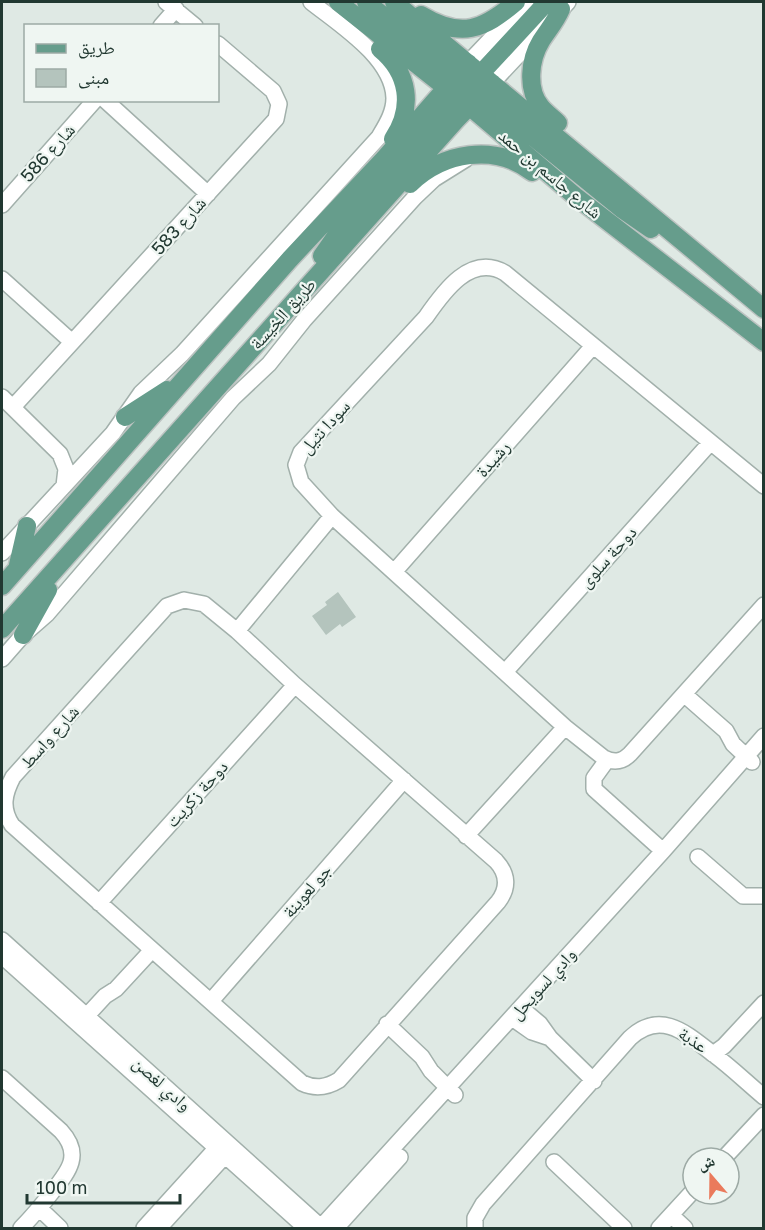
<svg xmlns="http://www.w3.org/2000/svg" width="765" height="1230" font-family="'Golos Text','Noto Naskh Arabic',sans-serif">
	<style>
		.building { fill: #b4c4bd }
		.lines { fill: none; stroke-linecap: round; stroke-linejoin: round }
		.minor-casing { stroke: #a2b0ab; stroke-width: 18 }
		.major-casing { stroke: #bcc3c1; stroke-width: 21 }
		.minor { stroke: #fff; stroke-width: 15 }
		.major { stroke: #669d8c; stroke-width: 18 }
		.labels { text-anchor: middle; stroke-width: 4.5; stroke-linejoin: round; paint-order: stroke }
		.street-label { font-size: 18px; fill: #213831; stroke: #eff6f2 }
	</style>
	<rect width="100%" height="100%" fill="#dfe9e4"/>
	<path class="building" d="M338 592 356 617 342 627 340 624 326 635 312 616 327 605 325 602Z"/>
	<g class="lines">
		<defs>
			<path id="minor" d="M166 2 195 26
				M161 26 176 9
				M468 63 526 2
				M492 83 568 2
				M105 100 208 194
				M2 205 95 100
				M2 279 72 342
				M2 397 60 454 66 469 64 486
				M13 407 276 119 279 104 273 91 218 44
				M764 486 505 273C471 253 444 291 426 317L301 452 296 465 301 482 332 516 565 727 604 758C614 763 622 762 630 754L764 605
				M2 553 113 433 141 393 182 354 379 137C386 125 394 113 394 98 393 58 340 25 311 2
				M394 572 593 346
				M184 600 204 604 237 631 295 685 496 861C508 874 509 888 498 902L339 1080C326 1088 315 1089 302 1083L12 825C1 808 4 794 13 777L167 606Z
				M237 631 332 516
				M2 659 23 635 47 614 233 398 269 364 304 320 415 197 434 179 466 159
				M505 672 710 443
				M685 695 726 731 733 744 752 762
				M607 760 594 778V789L663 851
				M466 836 565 727
				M698 857 743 896H764
				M99 903 295 685
				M2 940 322 1228
				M2 956 306 1228
				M211 1001 404 780
				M521 1008 540 1024 550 1038 594 1081
				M512 1018 532 1032 550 1038
				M81 1022 105 996 116 989 152 950
				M387 1024 422 1057 431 1071 455 1095
				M713 1054 724 1046 764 1003
				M2 1078 61 1131C83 1155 68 1172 52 1192 42 1205 32 1217 21 1228
				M724 1158 764 1115
				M554 1162 624 1228
				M39 1208 60 1228
				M671 1215 685 1228
				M144 1228 222 1142
				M159 1228 231 1149
				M320 1228 663 851 764 736
				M336 1228 400 1157
				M475 1228V1218L483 1204 630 1038C661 1009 687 1034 713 1054 731 1067 746 1082 764 1097
				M659 1228 693 1191"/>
			<path id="major" d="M338 2 469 106 575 196 764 342
				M366 2 465 81
				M394 2 764 309
				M421 15C461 39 483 30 516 2
				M380 49C409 73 414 107 393 139
				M473 82 547 2
				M473 88 622 209 651 229
				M558 123C553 118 546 113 541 107 526 89 530 59 541 41 548 30 556 21 561 9
				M410 184C443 152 495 143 532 172
				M322 256 343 226 457 97C465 86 473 77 468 63
				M125 417 167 390
				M18 565 27 526
				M2 586 290 259 384 159 468 63
				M2 629 456 120 492 83
				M23 635 48 590"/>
		</defs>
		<use href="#minor" class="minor-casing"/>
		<use href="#major" class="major-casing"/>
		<use href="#minor" class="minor"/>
		<use href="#major" class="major"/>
	</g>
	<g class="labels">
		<g class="street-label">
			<text transform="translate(48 153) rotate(-48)" y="6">شارع 586</text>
			<text transform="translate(550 174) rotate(40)" y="6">شارع جاسم بن حمد</text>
			<text transform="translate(179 226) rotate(-48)" y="6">شارع 583</text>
			<text transform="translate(283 314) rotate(-48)" y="6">طريق الخيسة</text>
			<text transform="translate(325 427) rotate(-48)" y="6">سودا نثيل</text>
			<text transform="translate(493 459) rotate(-49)" y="6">رشيدة</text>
			<text transform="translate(608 557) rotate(-48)" y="6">دوحة سلوى</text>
			<text transform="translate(50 737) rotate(-48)" y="6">شارع واسط</text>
			<text transform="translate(197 794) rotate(-48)" y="6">دوحة زكريت</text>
			<text transform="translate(307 891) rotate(-49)" y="6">جو لعوينة</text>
			<text transform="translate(543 984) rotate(-48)" y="6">وادي لسويحل</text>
			<text transform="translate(693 1040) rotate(34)" y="6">عذبة</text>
			<text transform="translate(162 1084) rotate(42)" y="6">وادي لغصن</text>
		</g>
	</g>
	<rect width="765" height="1230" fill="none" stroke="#213831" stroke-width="6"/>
	<rect x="24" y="24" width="195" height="78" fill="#eff6f2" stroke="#9daaa5" stroke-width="1.5"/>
	<rect x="36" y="44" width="30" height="9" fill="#669d8c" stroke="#9daaa5" stroke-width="1.5"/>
	<text x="78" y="54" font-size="18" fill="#213831">طريق</text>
	<rect x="36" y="69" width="30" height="18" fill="#b4c4bd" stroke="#9daaa5" stroke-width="1.5"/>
	<text x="78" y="84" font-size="18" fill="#213831">مبنى</text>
	<g transform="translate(711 1176) rotate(340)"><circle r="28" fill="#eff6f2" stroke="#9daaa5" stroke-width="1.5"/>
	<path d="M0-4.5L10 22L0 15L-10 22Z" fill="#ea7a5c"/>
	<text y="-9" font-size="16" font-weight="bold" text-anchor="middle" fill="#213831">ش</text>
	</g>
	<path d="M27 1194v9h153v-9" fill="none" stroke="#213831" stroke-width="3"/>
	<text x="36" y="1194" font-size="18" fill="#213831" stroke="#eff6f2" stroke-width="4.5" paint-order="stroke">100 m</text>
</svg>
